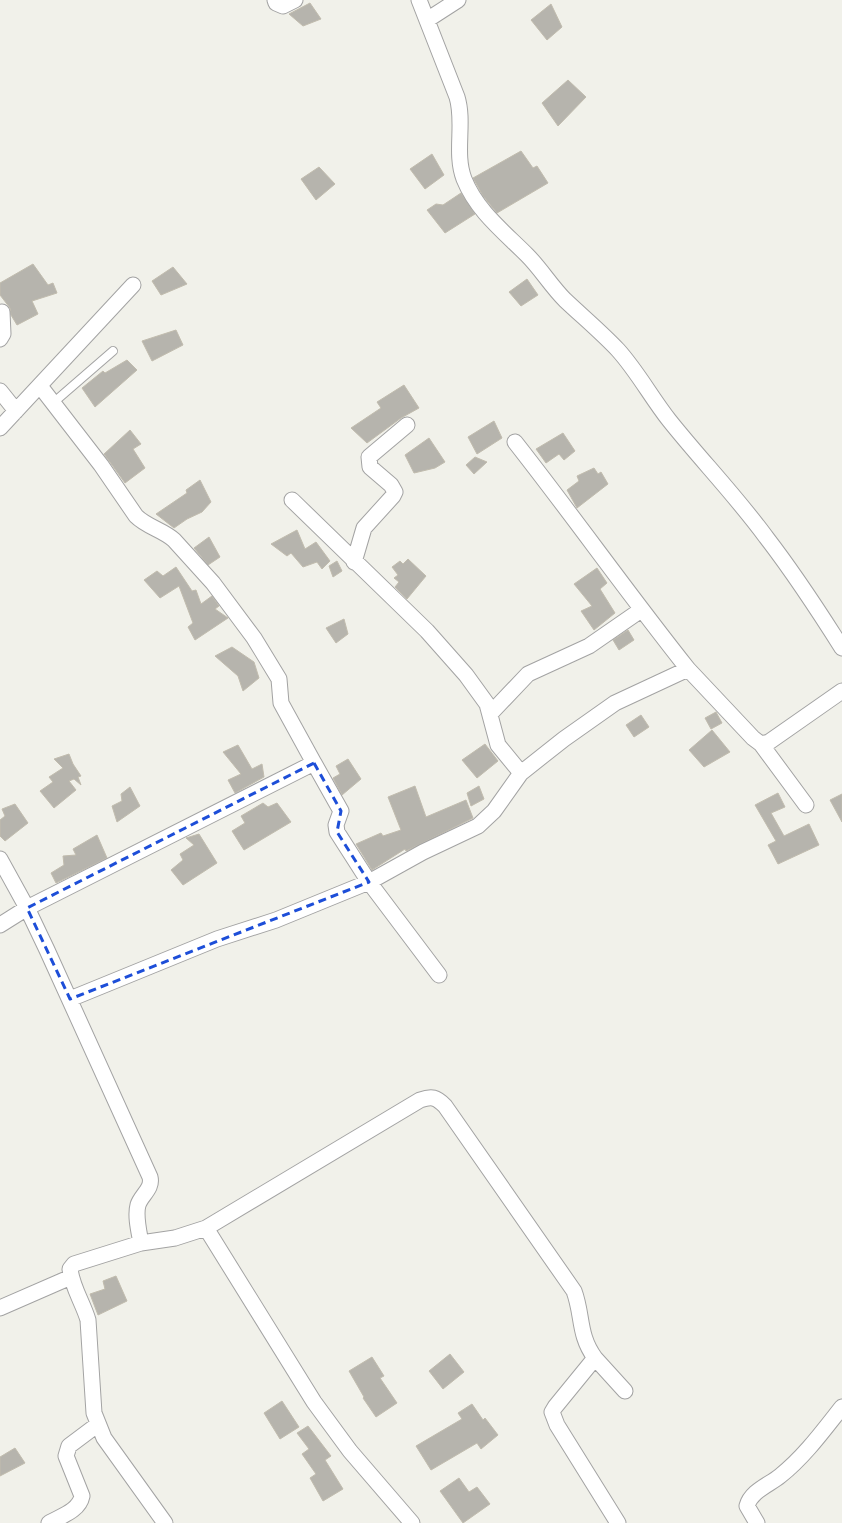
<svg xmlns="http://www.w3.org/2000/svg" width="842" height="1523" font-family="'Work Sans',sans-serif">
	<style>
		.building { fill: #b6b4ad; stroke: #c1bcae }
		.lines { fill: none; stroke-linecap: round; stroke-linejoin: round }
		.service-casing { stroke: #a3a3a3; stroke-width: 10 }
		.minor-casing { stroke: #a3a3a3; stroke-width: 17 }
		.service { stroke: #fff; stroke-width: 8 }
		.minor { stroke: #fff; stroke-width: 15 }
		.marked { fill: none; stroke: #1d4ed8; stroke-width: 3; stroke-dasharray: 8 5; stroke-linejoin: round }
	</style>
	<rect width="100%" height="100%" fill="#f1f1ea"/>
	<path class="building" d="M310 3 321 19 303 26 289 14Z
		M551 4 562 27 547 40 531 20Z
		M568 80 586 97 558 126 542 103Z
		M521 151 533 168 537 166 548 183 497 213 483 196 473 178Z
		M432 154 444 175 425 189 410 169Z
		M319 167 335 184 316 200 301 179Z
		M461 193 475 214 445 233 427 210 436 204 443 205Z
		M33 264 48 285 53 283 57 293 32 301 38 314 17 325 11 315 10 308 0 295V283Z
		M173 267 187 284 161 295 152 281Z
		M527 279 538 295 521 306 509 292Z
		M176 330 183 345 152 361 142 341Z
		M127 360 137 370 95 407 82 388 103 371 105 373Z
		M404 385 419 408 401 418 367 443 351 428 381 408 377 402Z
		M494 421 502 438 477 454 468 437Z
		M130 430 141 444 133 449 145 468 125 483 104 454Z
		M563 433 575 451 564 460 559 454 546 463 536 449Z
		M429 438 445 462 435 468 414 473 405 455Z
		M475 457 487 462 474 474 466 465Z
		M594 468 598 474 601 472 608 484 577 508 567 490 579 481 577 476Z
		M200 480 211 502 202 512 187 519 174 528 156 514 187 493 186 490Z
		M297 530 305 549 316 542 330 561 322 569 317 562 303 567 291 553 287 556 271 544Z
		M209 537 220 557 208 565 194 548Z
		M408 559 426 576 407 599 395 587 399 582 394 578 398 575 392 567 400 561 403 564Z
		M337 561 342 571 333 577 329 566Z
		M176 567 192 591 196 590 201 604 212 596 219 606 215 609 228 618 195 640 188 627 193 623 179 586 160 598 144 580 157 571 163 576Z
		M597 568 607 583 600 589 615 613 594 630 581 611 592 606 574 584Z
		M344 619 348 634 336 643 326 628Z
		M628 630 634 640 619 650 613 640Z
		M232 647 254 662 259 678 243 691 238 676 215 656Z
		M716 712 722 723 711 729 705 718Z
		M641 715 649 727 634 737 626 725Z
		M712 730 730 752 704 767 689 750Z
		M485 744 498 761 477 778 462 760Z
		M238 745 252 769 262 764 264 777 235 793 228 780 241 774 223 752Z
		M69 754 73 764 81 776 78 777 81 785 74 779 69 781 76 790 54 808 40 791 53 782 49 777 63 768 54 759Z
		M348 759 361 779 342 795 333 778 340 774 336 766Z
		M415 786 426 817 466 800 473 818 406 851 405 849 372 870 356 844 381 833 383 836 401 830 388 797Z
		M479 786 484 799 471 806 467 793Z
		M130 787 140 806 117 822 112 806 122 801 121 794Z
		M778 793 785 807 771 813 784 836 809 824 819 845 778 864 768 845 776 841 755 805Z
		M842 794V822L830 800Z
		M263 803 268 807 277 803 291 822 244 850 232 831 245 823 241 816Z
		M15 804 28 823 5 841 0 836V820L5 816 2 809Z
		M199 834 217 863 183 885 171 870 183 860 180 854 194 845 186 838Z
		M97 835 107 858 56 883 51 873 64 865 63 856 76 855 73 849Z
		M116 1276 127 1301 98 1315 90 1294 105 1289 103 1281Z
		M450 1354 464 1372 443 1389 429 1371Z
		M372 1357 384 1376 380 1378 397 1403 376 1417 363 1398 364 1397 349 1371Z
		M282 1401 299 1427 280 1439 264 1413Z
		M472 1404 483 1420 485 1418 498 1435 481 1449 477 1443 431 1470 416 1446 462 1419 458 1413Z
		M308 1426 331 1456 325 1460 343 1489 323 1501 310 1478 316 1474 302 1454 309 1449 297 1433Z
		M15 1448 25 1463 0 1476V1457Z
		M459 1478 469 1492 477 1487 490 1504 463 1523 440 1491Z"/>
	<g class="lines">
		<defs>
			<path id="service" d="M53 403 113 351"/>
			<path id="minor" d="M275 0 276 3 283 6 295 0
				M419 0 457 97C465 123 454 153 464 179 477 211 503 231 527 255 541 269 551 286 565 300 583 317 601 332 618 350 637 371 651 397 669 420 700 459 736 496 766 537 793 572 818 610 842 648
				M427 20 458 0
				M0 339 3 334 2 312
				M40 386 101 465 136 516C147 527 163 530 174 540L213 583 254 638 279 679 281 703 314 763
				M0 391 16 411
				M0 428 133 285
				M515 442C574 517 629 595 688 669
				M292 500 427 631 466 675 487 704 498 745 521 773
				M354 562 364 528 393 496 395 492 391 485 370 467 369 457 407 425
				M490 714 528 674 589 646 641 610
				M761 744 806 805
				M0 859 27 908 47 950 150 1177C153 1189 141 1195 138 1205 135 1216 139 1232 141 1243L74 1264 70 1269C72 1287 83 1303 88 1320L94 1413 104 1438 165 1523
				M0 925 27 908 314 763 341 811 336 825 337 832 369 882 439 975
				M70 999 217 939 276 920 369 882 423 852 478 826 494 811 521 773 564 739 615 703 688 669 753 738 761 744 769 742 842 691
				M206 1228 314 1402 350 1451 412 1523
				M141 1243 175 1238 206 1228 420 1100C432 1096 436 1097 445 1106L574 1291C583 1315 578 1335 595 1358L555 1407 552 1412 557 1425 618 1523
				M0 1308 71 1277
				M595 1358 625 1391
				M49 1523C61 1516 79 1511 82 1496L66 1456 69 1446 97 1425
				M757 1523 747 1506C751 1491 769 1485 780 1476 804 1457 823 1431 842 1407"/>
		</defs>
		<use href="#service" class="service-casing"/>
		<use href="#minor" class="minor-casing"/>
		<use href="#service" class="service"/>
		<use href="#minor" class="minor"/>
	</g>
	<path class="marked" d="M314 763 341 811 337 832 369 882 70 999 27 908Z"/>
</svg>
